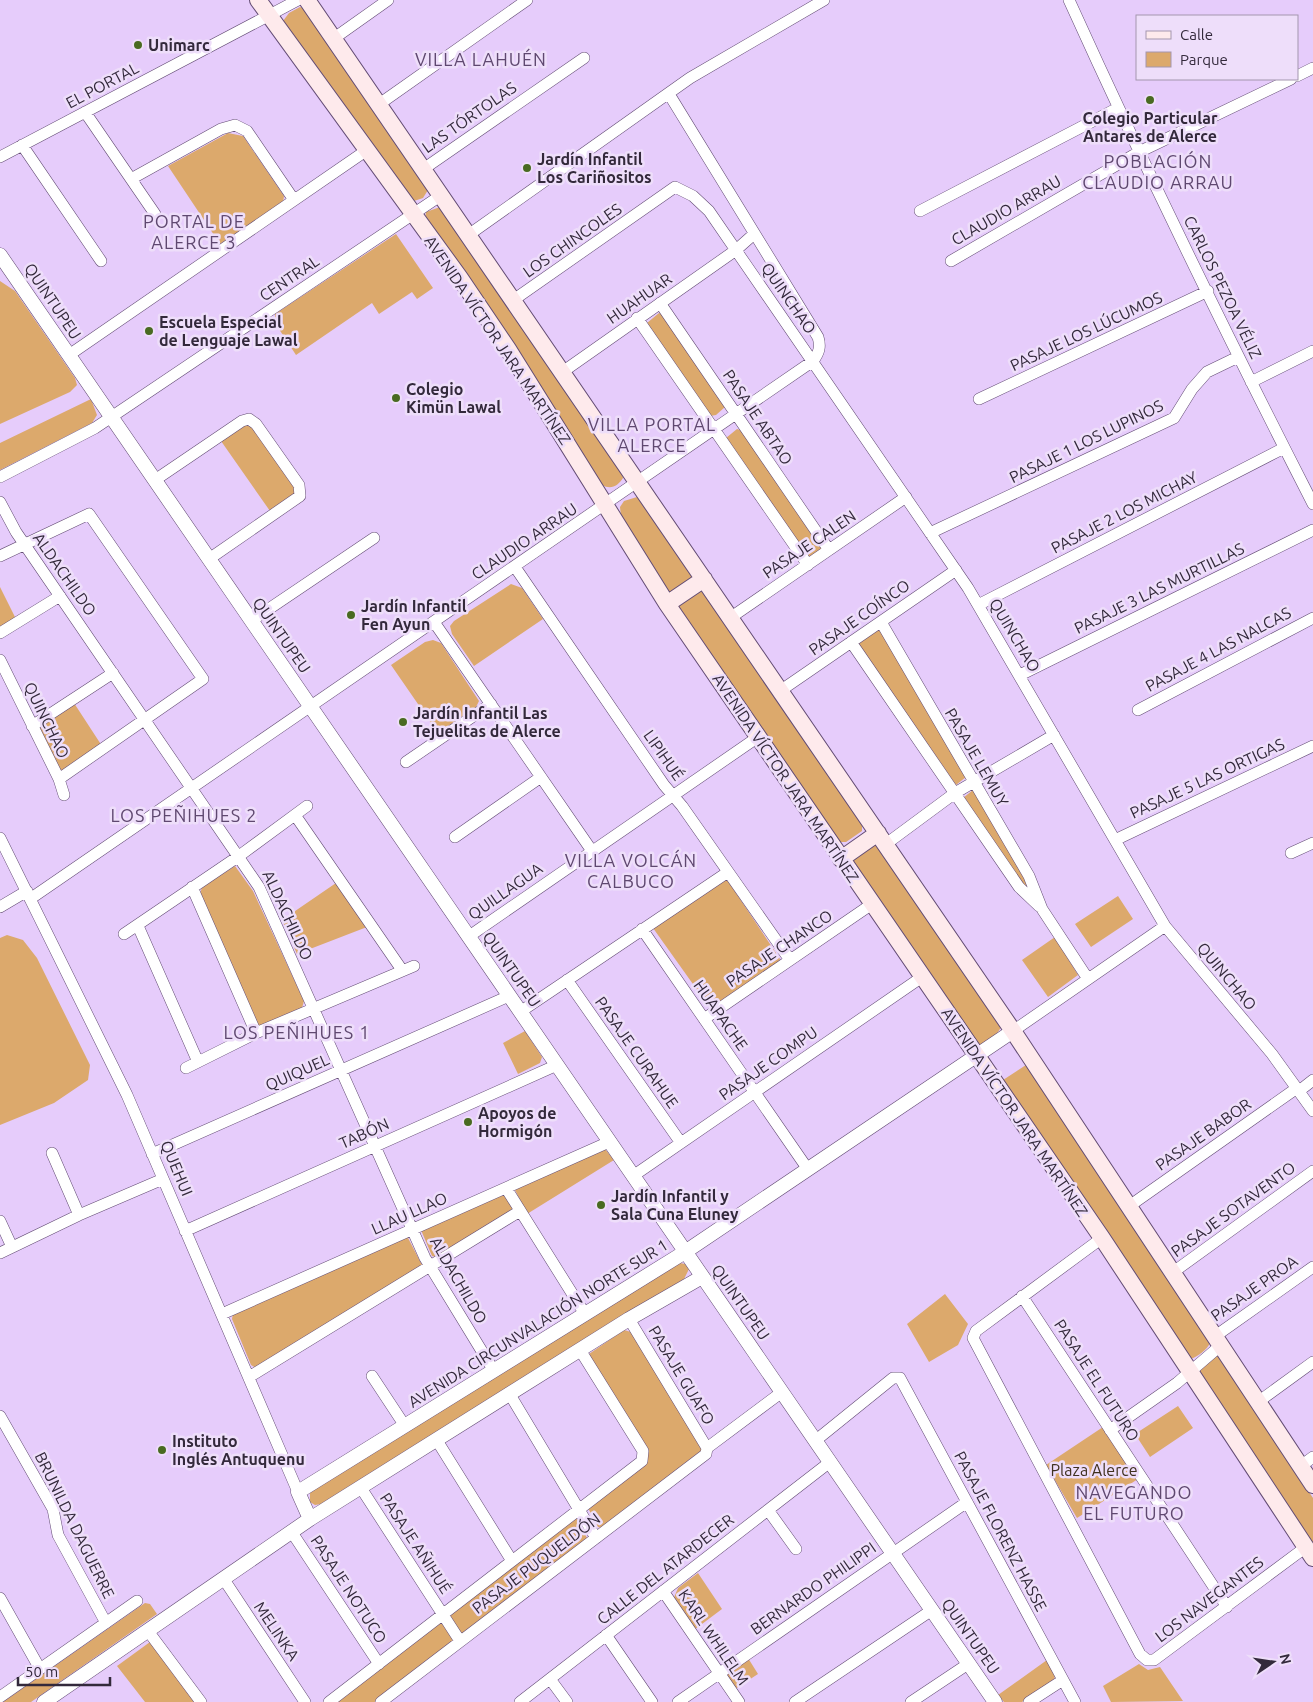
<svg xmlns="http://www.w3.org/2000/svg" width="1313" height="1702" font-family="Ubuntu,sans-serif">
	<style>
		.green { fill: #dca96c }
		.lines { fill: none; stroke-linecap: round; stroke-linejoin: round }
		.minor-casing { stroke: #634c74; stroke-width: 12 }
		.tertiary-casing { stroke: #634c74; stroke-width: 15 }
		.secondary-casing { stroke: #634c74; stroke-width: 18 }
		.minor { stroke: #fff; stroke-width: 11 }
		.tertiary { stroke: #fff; stroke-width: 14 }
		.secondary { stroke: #feeaec; stroke-width: 16 }
		.poi-dot { fill: #496a21; stroke: #eedefa; stroke-width: 2 }
		.labels { text-anchor: middle; stroke-width: 5; stroke-linejoin: round; paint-order: stroke }
		.poi-label { font-size: 16px; font-weight: bold; fill: #33293b; stroke: #eedefa; text-anchor: start }
		.street-label { font-size: 16px; fill: #33293b; stroke: #eedefa }
		.park-label { font-size: 16px; fill: #40311f; stroke: #eedefa }
		.neighbourhood-label { font-size: 18px; letter-spacing: 1px; fill: #5f4870; stroke: #eedefa }
	</style>
	<rect width="100%" height="100%" fill="#e6ccfb"/>
	<path class="green" d="M300 7 305 9 428 190 423 198 414 201 283 21 289 13Z
		M228 133 243 136 284 196 283 203 220 244 168 166Z
		M440 207 622 471 623 478C618 486 611 490 602 485L425 219 426 212Z
		M396 234 433 288 417 299 412 292 379 314 372 303 296 355 275 323V314Z
		M0 281 15 291 75 378 77 385 70 392 0 424Z
		M659 313 662 314 725 407 716 415 710 416 647 323Z
		M91 399 97 415 92 423 0 470V443Z
		M245 424 252 425 295 486V493L270 511 221 441Z
		M737 429 743 431 822 548 821 551 808 557 726 438Z
		M637 497 862 820V831L846 842H838L675 603 621 516 620 507 624 501Z
		M511 584 522 588 543 619 474 666 452 634 450 626 454 621Z
		M0 587 16 619 0 630Z
		M879 628 966 777 956 785 859 645V642Z
		M433 640 441 643 479 701 476 707 438 733 391 665 425 642Z
		M74 703 102 746 61 773 39 732 40 726Z
		M973 790 1028 880 1031 896 963 798Z
		M875 844 1001 1027C997 1036 987 1043 978 1045L853 864 852 859Z
		M235 866 253 891 304 1001 302 1008 261 1026 258 1025 200 894 202 887Z
		M725 880 728 881 780 959 779 962 710 1008 653 928Z
		M336 883 367 927 297 954 282 920Z
		M1118 896 1133 919 1091 947 1075 924Z
		M7 935 23 940 37 958 90 1065 88 1080 54 1103 0 1125V938Z
		M1055 937 1078 975 1048 997 1022 960Z
		M525 1031 542 1057 540 1063 518 1074 503 1043Z
		M1026 1065 1033 1069 1120 1208 1210 1343C1207 1350 1198 1356 1191 1359L1003 1080Z
		M605 1149 614 1160 527 1214 514 1188Z
		M501 1191 514 1209 437 1257 432 1256 421 1230Z
		M407 1236 422 1265 256 1368 251 1365 232 1319 233 1313Z
		M680 1263 685 1264 689 1269 684 1279 321 1504 315 1505 310 1502V1492Z
		M945 1294 968 1324 958 1345 929 1362 907 1324Z
		M624 1330 631 1332 703 1451 601 1528 598 1527 588 1508 645 1462 589 1354Z
		M1217 1355 1313 1498V1544L1199 1371Z
		M1178 1406 1193 1428 1150 1457 1135 1434Z
		M1103 1427 1138 1479 1077 1518 1046 1465Z
		M577 1518 587 1538 460 1635 448 1613Z
		M698 1573 722 1609 694 1630 673 1600 678 1588Z
		M145 1603 150 1604 157 1614 31 1702H3Z
		M441 1622 453 1640 378 1702H334Z
		M150 1642 198 1702H145L117 1666Z
		M748 1658 758 1674 735 1689 727 1678 728 1671Z
		M1047 1660 1055 1676 1054 1680 1022 1702H1004L998 1695Z
		M1139 1664 1148 1670 1160 1667 1183 1701 1111 1702 1103 1686Z"/>
	<g class="lines">
		<defs>
			<path id="minor" d="M1069 0C1146 170 1228 338 1313 504
				M333 39 388 0
				M1297 76 1313 68
				M378 105 527 0
				M85 112 155 214
				M22 145 101 261
				M0 157 298 0
				M422 170 584 58
				M131 179 221 129 235 125 247 131 294 200
				M920 211 1118 108
				M467 236 690 78 824 0
				M951 261 1139 152 1291 79
				M512 301 675 187 693 196 709 211 968 588 1165 926 1272 1054 1313 1111
				M660 303 829 550
				M637 318 808 565
				M69 355 367 150
				M561 373 736 250 754 234
				M1251 382 1313 351
				M979 399 1208 291
				M0 477 95 428 440 196
				M155 480 242 421 249 419 256 424 299 485 300 496 209 559
				M0 502 16 532 259 887 425 1258 494 1371
				M930 533 1174 418 1192 389 1207 372 1238 357
				M0 556 89 514 203 679 59 779
				M515 567 664 785 682 806 790 960
				M978 605 1284 448
				M730 618 906 497
				M251 621 374 538
				M434 622 592 851
				M881 622 1029 876 1042 909 1088 979
				M0 633 60 596
				M851 642 1019 887 1039 906
				M0 660 59 779 64 795
				M1020 675 1313 530
				M780 691 956 570
				M1138 710 1313 618
				M32 726 113 673
				M406 762 491 704
				M295 815 402 970
				M455 837 541 777
				M0 838 127 1095 298 1492
				M1115 840 1313 746
				M886 844 955 793 1054 735
				M1291 853 1313 843
				M192 887 256 1033
				M30 899 813 361C819 353 821 347 818 337L669 94
				M0 907 27 891
				M138 926 198 1062
				M642 929 807 1168
				M124 934 239 856 307 806
				M468 937 758 737
				M567 980 681 1143
				M520 1012 728 872
				M704 1019 872 904
				M1013 1031 1165 926
				M186 1068 256 1033 414 966
				M1299 1091 1313 1080
				M52 1153 79 1215
				M152 1154 509 996
				M633 1176 922 977
				M506 1188 585 1314
				M1128 1207 1297 1088
				M0 1221 12 1247
				M185 1231 557 1065
				M1102 1238 976 1331 973 1338 1140 1654 1147 1660H1154L1306 1547
				M0 1253 79 1215 163 1179
				M1172 1273 1313 1171
				M1022 1296 1227 1607
				M222 1314 609 1142
				M629 1319 707 1448
				M1214 1337 1313 1267
				M372 1376 405 1426
				M249 1377 520 1211
				M509 1393 596 1538
				M1258 1402 1313 1362
				M0 1416 53 1509 58 1535 106 1623
				M1110 1430 1177 1383 1220 1346
				M436 1439 512 1561
				M815 1441 893 1378H900L1075 1702
				M707 1448 782 1392
				M1301 1466 1313 1457
				M361 1488 460 1641
				M768 1510 796 1549
				M291 1531 379 1664
				M223 1578 305 1702
				M663 1591 739 1702
				M0 1598 40 1669
				M148 1631 201 1702
				M606 1635 652 1702
				M550 1679 567 1702
				M0 1697 137 1601
				M329 1702 642 1461 643 1451 580 1350
				M381 1702 706 1454 707 1448
				M520 1702 830 1462
				M678 1702 967 1502
				M795 1702 932 1610
				M911 1702 968 1664
				M1029 1702 1063 1680"/>
			<path id="tertiary" d="M0 255 995 1702
				M310 1519 298 1492 685 1252 1013 1031
				M44 1702 310 1519 629 1319 702 1277"/>
			<path id="secondary" d="M258 0 460 278 508 349 667 604 1102 1238 1313 1558
				M307 0 1013 1031 1313 1485
				M667 604 704 579
				M841 859 878 833"/>
		</defs>
		<use href="#minor" class="minor-casing"/>
		<use href="#tertiary" class="tertiary-casing"/>
		<use href="#secondary" class="secondary-casing"/>
		<use href="#minor" class="minor"/>
		<use href="#tertiary" class="tertiary"/>
		<use href="#secondary" class="secondary"/>
	</g>
	<g class="poi-dot">
		<circle cx="138" cy="45" r="5"/>
		<circle cx="1150" cy="100" r="5"/>
		<circle cx="527" cy="168" r="5"/>
		<circle cx="149" cy="331" r="5"/>
		<circle cx="396" cy="398" r="5"/>
		<circle cx="351" cy="615" r="5"/>
		<circle cx="403" cy="722" r="5"/>
		<circle cx="468" cy="1122" r="5"/>
		<circle cx="601" cy="1205" r="5"/>
		<circle cx="162" cy="1450" r="5"/>
	</g>
	<g class="labels">
		<g class="poi-label">
			<text x="148" y="51">Unimarc</text>
			<text x="1150" y="124" text-anchor="middle">Colegio Particular<tspan x="1150" dy="18">Antares de Alerce</tspan></text>
			<text x="537" y="165">Jardín Infantil<tspan x="537" dy="18">Los Cariñositos</tspan></text>
			<text x="159" y="328">Escuela Especial<tspan x="159" dy="18">de Lenguaje Lawal</tspan></text>
			<text x="406" y="395">Colegio<tspan x="406" dy="18">Kimün Lawal</tspan></text>
			<text x="361" y="612">Jardín Infantil<tspan x="361" dy="18">Fen Ayun</tspan></text>
			<text x="413" y="719">Jardín Infantil Las<tspan x="413" dy="18">Tejuelitas de Alerce</tspan></text>
			<text x="478" y="1119">Apoyos de<tspan x="478" dy="18">Hormigón</tspan></text>
			<text x="611" y="1202">Jardín Infantil y<tspan x="611" dy="18">Sala Cuna Eluney</tspan></text>
			<text x="172" y="1447">Instituto<tspan x="172" dy="18">Inglés Antuquenu</tspan></text>
		</g>
		<g class="street-label">
			<text transform="translate(102 85) rotate(-28)" y="6">EL PORTAL</text>
			<text transform="translate(469 117) rotate(-35)" y="6">LAS TÓRTOLAS</text>
			<text transform="translate(1006 210) rotate(-30)" y="6">CLAUDIO ARRAU</text>
			<text transform="translate(572 240) rotate(-35)" y="6">LOS CHINCOLES</text>
			<text transform="translate(289 278) rotate(-34)" y="6">CENTRAL</text>
			<text transform="translate(1223 287) rotate(64)" y="6">CARLOS PEZOA VÉLIZ</text>
			<text transform="translate(639 298) rotate(-35)" y="6">HUAHUAR</text>
			<text transform="translate(789 298) rotate(55)" y="6">QUINCHAO</text>
			<text transform="translate(53 301) rotate(56)" y="6">QUINTUPEU</text>
			<text transform="translate(1086 331) rotate(-25)" y="6">PASAJE LOS LÚCUMOS</text>
			<text transform="translate(498 340) rotate(56)" y="6">AVENIDA VÍCTOR JARA MARTÍNEZ</text>
			<text transform="translate(758 417) rotate(56)" y="6">PASAJE ABTAO</text>
			<text transform="translate(1086 441) rotate(-26)" y="6">PASAJE 1 LOS LUPINOS</text>
			<text transform="translate(1124 512) rotate(-27)" y="6">PASAJE 2 LOS MICHAY</text>
			<text transform="translate(524 541) rotate(-34)" y="6">CLAUDIO ARRAU</text>
			<text transform="translate(809 544) rotate(-34)" y="6">PASAJE CALEN</text>
			<text transform="translate(65 574) rotate(55)" y="6">ALDACHILDO</text>
			<text transform="translate(1159 588) rotate(-26)" y="6">PASAJE 3 LAS MURTILLAS</text>
			<text transform="translate(859 617) rotate(-35)" y="6">PASAJE COÍNCO</text>
			<text transform="translate(282 635) rotate(55)" y="6">QUINTUPEU</text>
			<text transform="translate(1015 635) rotate(59)" y="6">QUINCHAO</text>
			<text transform="translate(1218 649) rotate(-28)" y="6">PASAJE 4 LAS NALCAS</text>
			<text transform="translate(47 720) rotate(64)" y="6">QUINCHAO</text>
			<text transform="translate(664 755) rotate(55)" y="6">LIPIHUÉ</text>
			<text transform="translate(977 757) rotate(60)" y="6">PASAJE LEMUY</text>
			<text transform="translate(786 778) rotate(56)" y="6">AVENIDA VÍCTOR JARA MARTÍNEZ</text>
			<text transform="translate(1207 778) rotate(-25)" y="6">PASAJE 5 LAS ORTIGAS</text>
			<text transform="translate(505 891) rotate(-35)" y="6">QUILLAGUA</text>
			<text transform="translate(288 915) rotate(65)" y="6">ALDACHILDO</text>
			<text transform="translate(779 948) rotate(-34)" y="6">PASAJE CHANCO</text>
			<text transform="translate(512 969) rotate(55)" y="6">QUINTUPEU</text>
			<text transform="translate(1227 976) rotate(50)" y="6">QUINCHAO</text>
			<text transform="translate(721 1015) rotate(55)" y="6">HUAPACHE</text>
			<text transform="translate(637 1052) rotate(55)" y="6">PASAJE CURAHUE</text>
			<text transform="translate(768 1063) rotate(-35)" y="6">PASAJE COMPU</text>
			<text transform="translate(297 1072) rotate(-24)" y="6">QUIQUEL</text>
			<text transform="translate(1015 1112) rotate(56)" y="6">AVENIDA VÍCTOR JARA MARTÍNEZ</text>
			<text transform="translate(364 1133) rotate(-24)" y="6">TABÓN</text>
			<text transform="translate(1203 1134) rotate(-35)" y="6">PASAJE BABOR</text>
			<text transform="translate(177 1168) rotate(67)" y="6">QUEHUI</text>
			<text transform="translate(1233 1209) rotate(-36)" y="6">PASAJE SOTAVENTO</text>
			<text transform="translate(409 1213) rotate(-24)" y="6">LLAU LLAO</text>
			<text transform="translate(459 1280) rotate(60)" y="6">ALDACHILDO</text>
			<text transform="translate(1254 1288) rotate(-35)" y="6">PASAJE PROA</text>
			<text transform="translate(741 1302) rotate(55)" y="6">QUINTUPEU</text>
			<text transform="translate(538 1323) rotate(-32)" y="6">AVENIDA CIRCUNVALACIÓN NORTE SUR 1</text>
			<text transform="translate(682 1375) rotate(59)" y="6">PASAJE GUAFO</text>
			<text transform="translate(1097 1380) rotate(57)" y="6">PASAJE EL FUTURO</text>
			<text transform="translate(75 1525) rotate(64)" y="6">BRUNILDA DAGUERRE</text>
			<text transform="translate(1001 1531) rotate(62)" y="6">PASAJE FLORENZ HASSE</text>
			<text transform="translate(416 1543) rotate(57)" y="6">PASAJE AÑIHUÉ</text>
			<text transform="translate(536 1563) rotate(-37)" y="6">PASAJE PUQUELDÓN</text>
			<text transform="translate(665 1569) rotate(-38)" y="6">CALLE DEL ATARDECER</text>
			<text transform="translate(813 1588) rotate(-35)" y="6">BERNARDO PHILIPPI</text>
			<text transform="translate(349 1589) rotate(57)" y="6">PASAJE NOTUCO</text>
			<text transform="translate(1209 1599) rotate(-37)" y="6">LOS NAVEGANTES</text>
			<text transform="translate(277 1631) rotate(56)" y="6">MELINKA</text>
			<text transform="translate(971 1636) rotate(55)" y="6">QUINTUPEU</text>
			<text transform="translate(714 1637) rotate(56)" y="6">KARL WHILELM</text>
		</g>
		<g class="park-label">
			<text x="1094" y="1476">Plaza Alerce</text>
		</g>
		<g class="neighbourhood-label">
			<text x="481" y="66">VILLA LAHUÉN</text>
			<text x="1158" y="168">POBLACIÓN<tspan x="1158" dy="21">CLAUDIO ARRAU</tspan></text>
			<text x="194" y="228">PORTAL DE<tspan x="194" dy="21">ALERCE 3</tspan></text>
			<text x="652" y="431">VILLA PORTAL<tspan x="652" dy="21">ALERCE</tspan></text>
			<text x="184" y="822">LOS PEÑIHUES 2</text>
			<text x="631" y="867">VILLA VOLCÁN<tspan x="631" dy="21">CALBUCO</tspan></text>
			<text x="297" y="1039">LOS PEÑIHUES 1</text>
			<text x="1134" y="1499">NAVEGANDO<tspan x="1134" dy="21">EL FUTURO</tspan></text>
		</g>
	</g>
	<rect x="1136" y="15" width="162" height="65" fill="#eedefa" stroke="#a396ae"/>
	<rect x="1146" y="31" width="25" height="8" fill="#feeaec" stroke="#a396ae"/>
	<text x="1180" y="40" font-size="15" fill="#33293b">Calle</text>
	<rect x="1146" y="52" width="25" height="15" fill="#dca96c" stroke="#a396ae"/>
	<text x="1180" y="65" font-size="15" fill="#33293b">Parque</text>
	<g transform="translate(1273 1662) rotate(77)" stroke="#eedefa" stroke-width="4" paint-order="stroke">
	<path d="M0-4L9 19L0 12L-9 19Z" fill="#33293b"/>
	<text y="-8" font-size="14" font-weight="bold" text-anchor="middle" fill="#33293b">N</text>
	</g>
	<path d="M18 1677v8h92v-8" fill="none" stroke="#33293b" stroke-width="2.5"/>
	<text x="25" y="1677" font-size="15" fill="#33293b" stroke="#eedefa" stroke-width="4" paint-order="stroke">50 m</text>
</svg>
